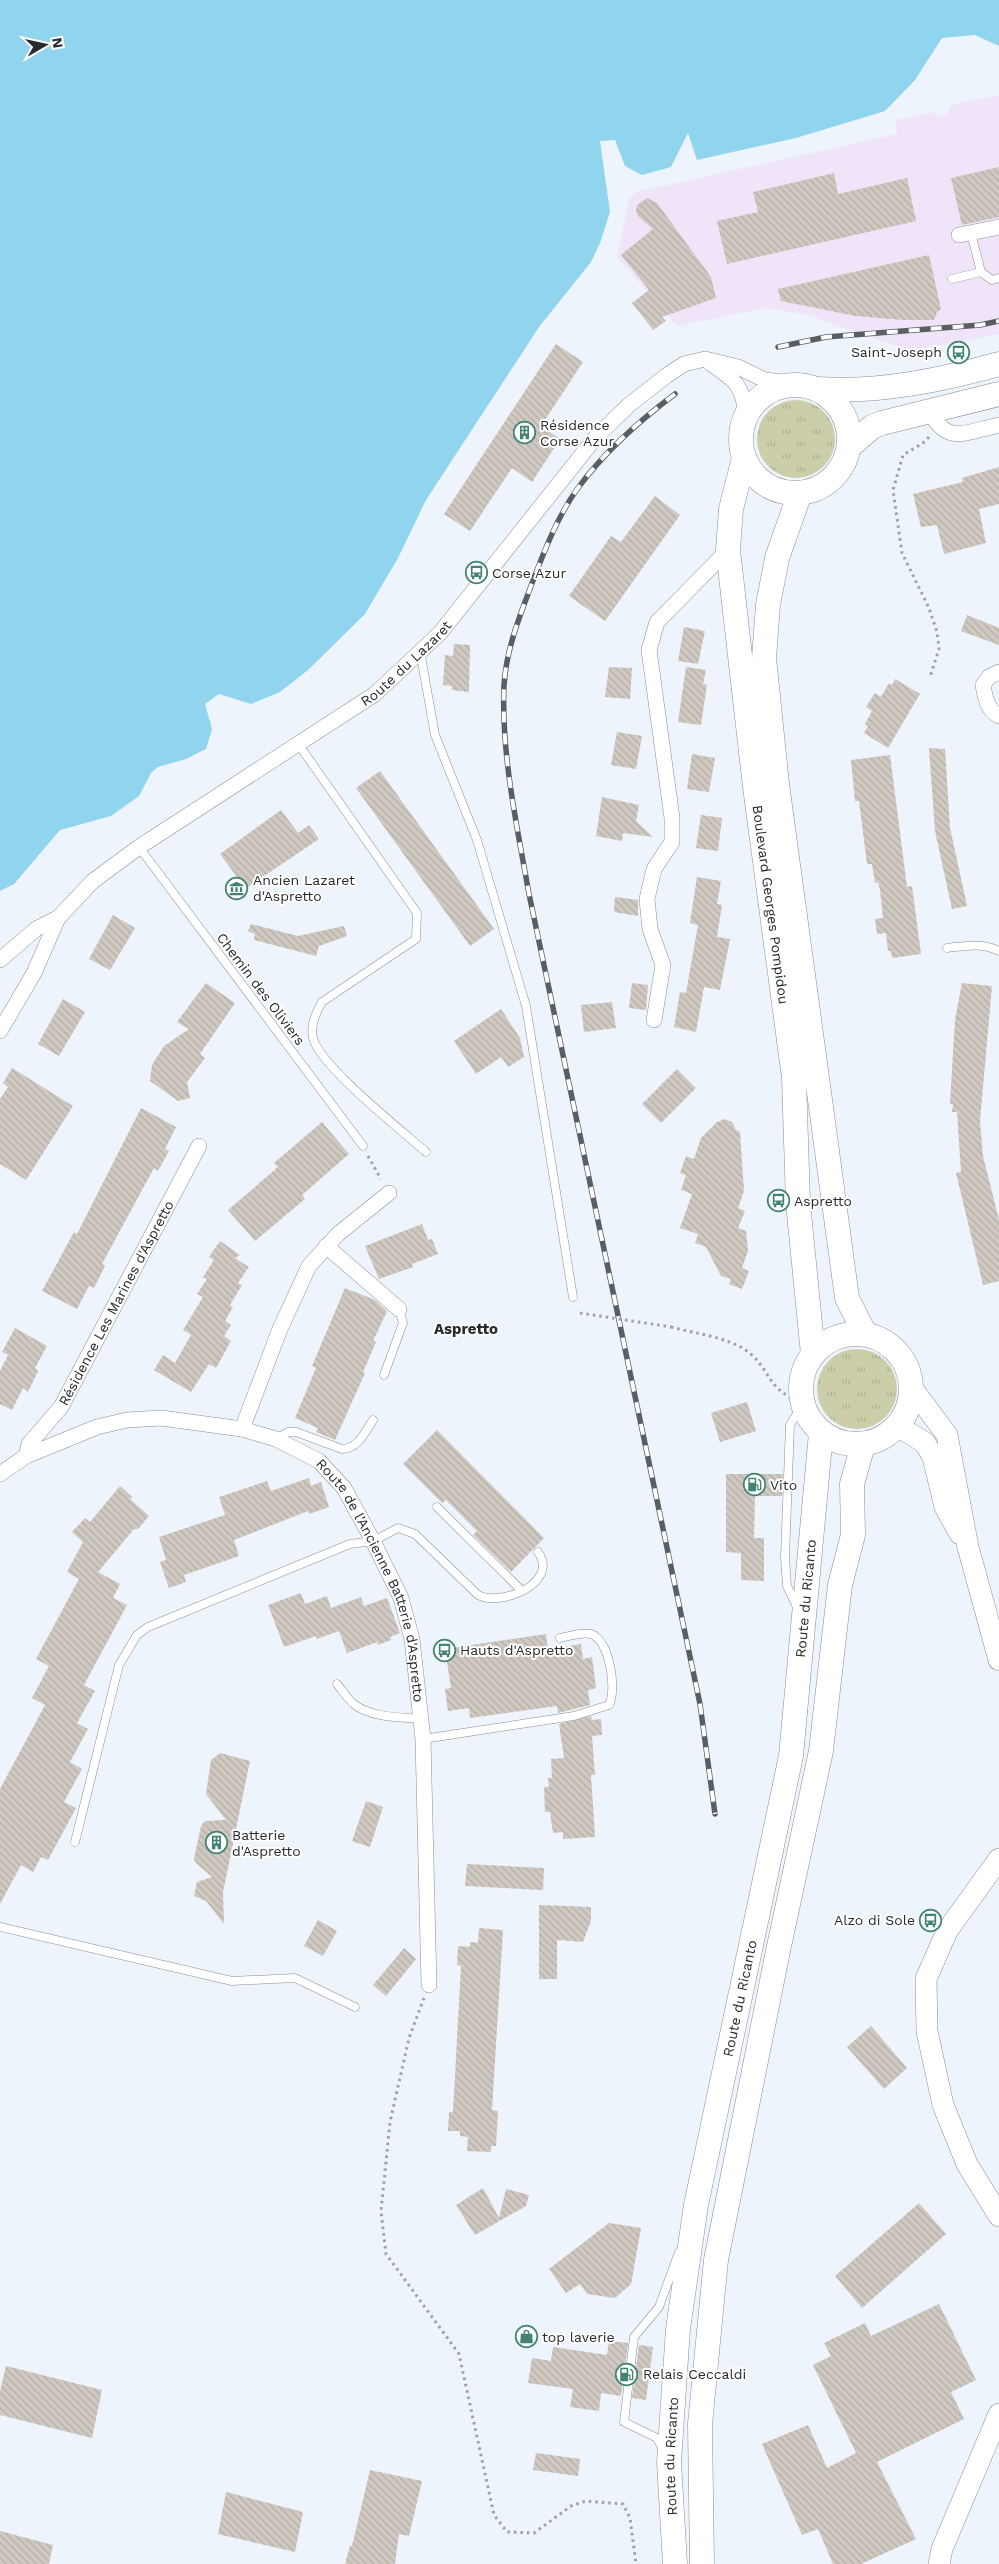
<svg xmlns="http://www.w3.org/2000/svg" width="999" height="2564" font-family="'Work Sans',sans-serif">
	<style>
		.industrial { fill: #f0e4f8 }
		.grass { fill: url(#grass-tufts) }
		.water { fill: #90d4ed }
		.building { fill: url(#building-back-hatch) }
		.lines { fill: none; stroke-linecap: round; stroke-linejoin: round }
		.service-casing { stroke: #888e96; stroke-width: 9 }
		.minor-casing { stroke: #888e96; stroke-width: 16 }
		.secondary-casing { stroke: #888e96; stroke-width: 22 }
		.primary-casing { stroke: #888e96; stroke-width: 25 }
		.path { stroke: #9ca1a7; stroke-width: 3; stroke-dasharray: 2.5 4; stroke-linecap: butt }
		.service { stroke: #fff; stroke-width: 8 }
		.minor { stroke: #fff; stroke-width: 15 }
		.secondary { stroke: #fff; stroke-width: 21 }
		.primary { stroke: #fff; stroke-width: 24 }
		.rail-casing { stroke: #5a5e63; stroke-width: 5.5 }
		.rail { stroke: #fff; stroke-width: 4; stroke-dasharray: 11; stroke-linecap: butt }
		.path-bridge { stroke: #9ca1a7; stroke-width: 3; stroke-dasharray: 2.5 4; stroke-linecap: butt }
		.labels { text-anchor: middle; stroke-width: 4; stroke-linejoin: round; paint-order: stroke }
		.poi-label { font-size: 14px; fill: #282a2e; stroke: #fff; text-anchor: start }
		.street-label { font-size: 14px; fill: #282a2e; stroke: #fff }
		.neighbourhood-label { font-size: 15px; font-weight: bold; fill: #282a2e; stroke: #fff }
	</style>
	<defs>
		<pattern id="grass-tufts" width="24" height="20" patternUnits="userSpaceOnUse" patternTransform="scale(1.25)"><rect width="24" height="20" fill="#cccea9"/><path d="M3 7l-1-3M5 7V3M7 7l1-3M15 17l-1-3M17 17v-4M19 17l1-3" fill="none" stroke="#afb192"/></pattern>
		<pattern id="building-back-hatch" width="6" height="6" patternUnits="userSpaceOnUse" patternTransform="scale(1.25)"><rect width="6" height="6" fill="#d0c9c1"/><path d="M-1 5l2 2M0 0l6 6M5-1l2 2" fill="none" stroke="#b3ada6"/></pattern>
	</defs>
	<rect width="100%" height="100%" fill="#edf4fc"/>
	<path class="industrial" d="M999 95V334L910 351 808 315 766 308 677 326 617 257 629 199 636 192 897 134 896 120 932 112 939 117 946 116 952 105Z"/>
	<path class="grass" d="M757 439a39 39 0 1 1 78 0a39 39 0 1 1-78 0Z
		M817 1389a40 40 0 1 1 80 0a40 40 0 1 1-80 0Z"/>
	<path class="water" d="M0 0H999V46L975 35 942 38 915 80 885 111 796 138 697 160 688 133 671 167 642 175 625 166 615 140 600 141 610 212 600 243 591 262 539 327 426 500 398 558 365 614 308 670 280 692 251 704 219 694 205 704 212 729 206 749 186 759 158 767 151 773 139 796 111 816 60 830 14 884 0 891Z"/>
	<path class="building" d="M999 167V217L962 225 951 178Z
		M834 173 838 194 907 178 916 221 727 264 717 221 758 212 753 192Z
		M647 198 657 203 711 277 716 298 662 317 666 321 653 330 632 303 649 290 621 255 653 229 638 216 636 211 637 205Z
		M929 255 941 309 937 312 934 320H903L856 316 781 301 778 289Z
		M556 344 583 362 541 426 560 439 532 482 512 468 470 531 444 514Z
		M999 467V504L979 509 986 543 944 554 937 525 921 527 913 494 963 482 962 478Z
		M655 496 680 515 605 621 569 596 611 536 621 542Z
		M967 615 999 628V645L961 631Z
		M684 627 705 631 698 664 678 661Z
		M454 644 470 645 469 692 452 690V686L443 685 445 655 453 656Z
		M609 667 632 668 630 699 605 697Z
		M686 667 706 670 703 684 707 685 701 725 678 722Z
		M895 679 920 694 888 748 864 733 868 726 865 724 872 711 866 707 875 693 881 697 889 683 892 685Z
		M617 732 642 736 636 769 611 765Z
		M929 748 945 749 950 828 967 906 952 909 935 831Z
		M692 754 715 758 709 792 687 789Z
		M890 755 907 887 912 886 921 954 892 958 891 951H888L886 933 877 934 875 919 883 918 880 890 878 882 875 883 872 864H867L859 801H855L851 760Z
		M380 771 494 929 470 946 356 788Z
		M602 797 639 805 636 821 653 837 623 833 622 841 596 836Z
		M281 810 298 833 309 825 319 839 233 897 225 886 237 877 220 854Z
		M701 815 722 818 718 851 696 848Z
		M697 877 721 881 717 904 722 905 717 937 730 939 720 990 704 987 696 1032 674 1027 680 992 686 993 698 925 690 923Z
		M615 897 638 900V916L614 912Z
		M113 915 135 928 110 970 89 959Z
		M251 924 298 936 344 926 347 936 319 946 316 956 254 940 255 934 248 931Z
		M206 983 235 1003 200 1054 205 1058 187 1082 190 1098 178 1101 150 1081 152 1065 164 1046 189 1029 177 1022Z
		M632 983 648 985 646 1010 629 1008Z
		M962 983 992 986 980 1121 983 1156 999 1220V1281L983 1285 956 1173 961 1172 957 1112H952L953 1104H950L955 1020Z
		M63 999 85 1012 59 1056 38 1044Z
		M612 1002 616 1028 584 1032 581 1005Z
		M501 1009 520 1038 524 1057 508 1067 501 1057 476 1074 454 1041Z
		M12 1068 73 1106 26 1180 0 1164V1099L8 1087 3 1083Z
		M677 1069 696 1088 661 1123 642 1104Z
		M141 1108 176 1127 165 1149 169 1151 158 1171 154 1168 102 1264 105 1266 94 1288 89 1286 77 1309 42 1291 74 1232 77 1234Z
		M725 1119 732 1122 736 1130 740 1132 744 1191 738 1208 745 1211 738 1228 746 1231 748 1251 742 1268 749 1271 742 1289 729 1284 731 1279 721 1276 706 1247 695 1243 698 1234 680 1228 692 1194 681 1190 686 1175 680 1173 686 1156 694 1159 701 1138 717 1122Z
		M322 1122 349 1154 302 1195 305 1199 255 1241 228 1210 278 1167 274 1163Z
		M422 1224 428 1240 432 1239 438 1254 412 1264 413 1267 379 1279 365 1246Z
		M220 1241 240 1255 235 1258 249 1267 238 1283 242 1285 230 1305 233 1307 225 1321 231 1325 224 1336 231 1341 216 1368 209 1364 191 1392 154 1370 163 1355 175 1363 191 1335 183 1330 203 1297 197 1294 207 1279 203 1277 214 1260 209 1257Z
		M345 1288 375 1300 387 1311 373 1341 376 1342 363 1372 365 1373 335 1440 316 1432 318 1428 295 1418 316 1368 312 1366Z
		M15 1328 47 1346 35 1368 38 1371 28 1392 23 1388 12 1410 0 1404V1371L8 1355 2 1352Z
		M747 1402 756 1431 720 1442 711 1413Z
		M437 1430 544 1538 511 1572 473 1535 477 1531 446 1500 442 1503 403 1464Z
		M726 1474H783L782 1496H755L754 1538H764V1581L741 1580V1553L726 1552Z
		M309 1478 311 1486 321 1482 329 1507 309 1514 308 1511 234 1540 239 1556 184 1575 186 1582 169 1588 160 1562 166 1560 159 1537 225 1515 219 1497 267 1481 271 1491Z
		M120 1486 132 1497 130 1499 149 1516 138 1529H134L98 1572 120 1584 113 1598 127 1605 84 1685 95 1691 77 1723 88 1729 70 1762 82 1769 64 1802 76 1808 48 1860 41 1857 33 1872 21 1865 0 1904V1789L45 1705 32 1698 49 1666 36 1659 79 1579 67 1572 83 1542 72 1532 85 1518 90 1522Z
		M301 1593 305 1604 327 1596 331 1608 361 1597 364 1606 387 1598 400 1633 390 1637 391 1640 378 1645 377 1642 347 1653 339 1631 317 1639 316 1636 284 1647 268 1605Z
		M546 1634 548 1649 581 1644 583 1659 592 1657 596 1688 588 1690 590 1705 558 1713 557 1706 470 1718 469 1708 448 1711 445 1689 451 1688 445 1649Z
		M591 1716 592 1720 601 1719 602 1735 592 1736 595 1775H591L595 1837 563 1839V1832L553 1833 550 1812H545L544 1787H549L548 1778H552L551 1759 564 1758 559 1724Z
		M220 1753 250 1761 223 1892 224 1924 206 1901 194 1896 197 1882 212 1877 196 1863 194 1859 201 1826 205 1821 226 1820 206 1794 211 1760Z
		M366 1801 383 1807 370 1847 352 1841Z
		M467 1864 544 1868 543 1890 465 1886Z
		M539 1905 591 1907V1921L583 1942 557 1940V1979H539Z
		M318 1920 337 1931 323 1956 304 1946Z
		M479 1928 503 1930 492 2110 498 2111 496 2146H491V2152L467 2151 468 2137 460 2136V2131H448L449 2112H453L461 1966 457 1965 458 1946 470 1947V1942L478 1943Z
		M404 1948 416 1959 386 1996 373 1985Z
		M871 2026 907 2068 884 2089 847 2047Z
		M483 2188 499 2218 506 2189 529 2195 526 2206 475 2235 456 2205Z
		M919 2203 946 2234 862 2308 835 2276Z
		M609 2223 641 2228 631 2284 615 2298 587 2294 580 2284 566 2293 549 2269Z
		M939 2304 976 2380 951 2392 964 2419 877 2462 916 2539 861 2564H833L818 2529 802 2535 762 2444 808 2425 827 2468 856 2453 813 2365 831 2356 824 2343 865 2323 871 2336Z
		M609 2341 628 2343 621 2396 601 2393 599 2411 570 2407 573 2389 528 2383 532 2358 551 2361 553 2347 607 2355Z
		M639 2345 653 2347 646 2400 632 2398Z
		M6 2366 102 2390 92 2438 0 2415V2391Z
		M536 2453 580 2459 578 2476 533 2470Z
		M370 2470 422 2481 409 2536 399 2534 395 2564H345L350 2546H352Z
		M226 2492 303 2512 295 2552 218 2534Z
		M0 2531 53 2545 49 2564H0Z"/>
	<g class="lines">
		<defs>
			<path id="service" d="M971 233 981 272 992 280 999 278
				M952 279 981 272
				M420 651 435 735 477 840 526 1006 573 1297
				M299 745 417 913 416 939 322 1002C316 1012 310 1025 313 1038 320 1066 401 1130 426 1152
				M139 847 363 1146
				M947 948C965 946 982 942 999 951
				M384 1375 403 1323 399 1309
				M276 1439 288 1432H296L342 1449C358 1449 365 1432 373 1420
				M437 1507 522 1591
				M797 1607 787 1586 785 1557 790 1425 802 1405
				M337 1684C342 1690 348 1700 355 1705 373 1718 400 1717 421 1719
				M423 1739 574 1716 609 1705C617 1690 610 1640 591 1634 581 1632 570 1636 560 1638
				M75 1842 119 1665 137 1635 148 1627 350 1544 373 1541 398 1528 415 1534 478 1595C501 1607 560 1583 538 1552
				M0 1927 232 1981 295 1978 355 2007
				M663 2450 657 2438 624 2422 634 2337 659 2307 679 2252"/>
			<g id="minor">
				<path d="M959 235 999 227"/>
				<path d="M710 363C735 380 743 385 746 415"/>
				<path d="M929 411C948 446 965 432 999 425"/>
				<path d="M999 672 989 677 983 685C985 697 987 710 999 716"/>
				<path id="s1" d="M0 960 36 929 58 918 93 881 139 847 375 694 440 633 596 437 629 405 666 376 684 364 705 359 738 367 765 380 800 384"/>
				<path d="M654 1020 663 965 650 929 647 899 654 869 672 842V818L649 650 657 622 728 550"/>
				<path d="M0 1031 34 973 58 918"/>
				<path d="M326 1246 399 1309"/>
				<path d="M242 1429 280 1329 309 1266 338 1234 389 1193"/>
				<path id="s2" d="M26 1456 29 1444 61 1407 199 1146"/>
				<path id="s3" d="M0 1474 26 1456 97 1427 127 1420 161 1418 242 1429 276 1439 319 1461 344 1488 373 1541 401 1598 412 1639 423 1739 429 1985"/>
			</g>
			<path id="secondary" d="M912 1388 947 1435 968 1547 999 1660
				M898 1426 925 1443 933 1457 945 1507 960 1534
				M999 1859 947 1931 926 1979 927 2031 943 2105 967 2164 999 2216
				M939 2564 942 2549 999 2414"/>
			<g id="primary">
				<circle cx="795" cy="439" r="54"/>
				<path d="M818 389C879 393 941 380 999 364"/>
				<path d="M850 446 872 427 882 423 999 394"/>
				<path id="s4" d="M744 458 731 509 728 550 755 787 794 1078 798 1203 813 1354"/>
				<path d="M800 493 777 558 768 605 764 658 777 784 847 1298 865 1334"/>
				<circle cx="856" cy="1389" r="55"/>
				<path id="s5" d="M675 2564 669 2462 678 2329 696 2205 791 1756 821 1433"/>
				<path d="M702 2564 700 2424 716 2260 778 1951 821 1751 840 1585 853 1535 852 1484 863 1445"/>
			</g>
		</defs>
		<use href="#service" class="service-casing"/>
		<use href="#minor" class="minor-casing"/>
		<use href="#secondary" class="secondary-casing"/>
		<use href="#primary" class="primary-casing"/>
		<path class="path" d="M929 437 923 443 903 455 893 490 902 553 929 608 937 632 939 649 930 677
			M368 1156 381 1179
			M671 1327C696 1334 732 1337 752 1355 769 1371 767 1384 791 1398
			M424 1998 409 2038 390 2122 381 2211 386 2254 459 2354 494 2515 507 2532 534 2533 571 2506 586 2501 623 2504 630 2518 636 2564"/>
		<use href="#service" class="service"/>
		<use href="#minor" class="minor"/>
		<use href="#secondary" class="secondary"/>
		<use href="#primary" class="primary"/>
		<defs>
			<path id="rail" d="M778 347 826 337 980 325 999 321
				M675 394C639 421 605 451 578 488 556 518 541 559 528 594 517 623 506 653 504 685 501 754 517 826 529 894L700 1704 715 1814"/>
		</defs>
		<use href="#rail" class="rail-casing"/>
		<use href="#rail" class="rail"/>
		<path class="path-bridge" d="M580 1313 671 1327"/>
	</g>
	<defs>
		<symbol id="bus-ring" viewBox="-11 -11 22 22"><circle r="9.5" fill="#fff" stroke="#428474" stroke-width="1.5"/><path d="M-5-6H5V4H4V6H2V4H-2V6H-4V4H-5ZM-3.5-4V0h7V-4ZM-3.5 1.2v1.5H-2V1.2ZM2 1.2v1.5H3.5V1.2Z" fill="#428474"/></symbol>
		<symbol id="building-ring" viewBox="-11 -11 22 22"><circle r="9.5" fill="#fff" stroke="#428474" stroke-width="1.5"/><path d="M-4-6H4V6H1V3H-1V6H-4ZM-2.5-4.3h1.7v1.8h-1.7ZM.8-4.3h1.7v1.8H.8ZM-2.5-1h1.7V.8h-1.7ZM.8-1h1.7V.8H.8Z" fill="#428474"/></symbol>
		<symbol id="museum-ring" viewBox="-11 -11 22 22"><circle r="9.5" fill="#fff" stroke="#428474" stroke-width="1.5"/><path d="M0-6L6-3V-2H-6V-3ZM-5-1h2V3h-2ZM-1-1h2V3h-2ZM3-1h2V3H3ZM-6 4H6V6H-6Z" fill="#428474"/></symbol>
		<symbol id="fuel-ring" viewBox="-11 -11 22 22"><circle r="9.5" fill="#fff" stroke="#428474" stroke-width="1.5"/><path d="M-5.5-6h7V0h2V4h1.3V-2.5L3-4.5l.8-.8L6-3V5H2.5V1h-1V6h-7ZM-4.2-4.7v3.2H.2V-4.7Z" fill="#428474"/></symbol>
		<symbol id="shop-ring" viewBox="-11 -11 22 22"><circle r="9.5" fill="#fff" stroke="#428474" stroke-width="1.5"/><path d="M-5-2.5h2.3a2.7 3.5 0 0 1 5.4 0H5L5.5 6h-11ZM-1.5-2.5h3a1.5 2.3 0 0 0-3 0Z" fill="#428474"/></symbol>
	</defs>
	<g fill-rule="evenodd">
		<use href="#bus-ring" x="946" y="340" width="25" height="25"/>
		<use href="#building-ring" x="512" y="420" width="25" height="25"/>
		<use href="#bus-ring" x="464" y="560" width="25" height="25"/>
		<use href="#museum-ring" x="224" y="876" width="25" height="25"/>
		<use href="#bus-ring" x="766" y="1188" width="25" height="25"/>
		<use href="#fuel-ring" x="742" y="1472" width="25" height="25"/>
		<use href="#bus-ring" x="432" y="1638" width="25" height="25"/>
		<use href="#building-ring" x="204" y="1830" width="25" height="25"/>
		<use href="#bus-ring" x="918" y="1908" width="25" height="25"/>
		<use href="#shop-ring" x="514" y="2324" width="25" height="25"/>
		<use href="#fuel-ring" x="614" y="2362" width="25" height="25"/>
	</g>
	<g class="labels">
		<g class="poi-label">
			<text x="942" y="357" text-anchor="end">Saint-Joseph</text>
			<text x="540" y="430">Résidence<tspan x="540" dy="16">Corse Azur</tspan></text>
			<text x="492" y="578">Corse Azur</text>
			<text x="253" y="885">Ancien Lazaret<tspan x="253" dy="16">d'Aspretto</tspan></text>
			<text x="794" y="1206">Aspretto</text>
			<text x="770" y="1490">Vito</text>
			<text x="460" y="1655">Hauts d'Aspretto</text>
			<text x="232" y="1840">Batterie<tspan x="232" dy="16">d'Aspretto</tspan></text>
			<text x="915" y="1925" text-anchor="end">Alzo di Sole</text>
			<text x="542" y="2342">top laverie</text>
			<text x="643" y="2379">Relais Ceccaldi</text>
		</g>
		<g class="street-label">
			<text dy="5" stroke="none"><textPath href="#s1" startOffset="505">Route du Lazaret</textPath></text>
			<text dy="5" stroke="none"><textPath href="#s4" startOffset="451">Boulevard Georges Pompidou</textPath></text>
			<text transform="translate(261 989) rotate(53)" y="5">Chemin des Oliviers</text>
			<text dy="5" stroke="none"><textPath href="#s2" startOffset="179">Résidence Les Marines d'Aspretto</textPath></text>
			<text dy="5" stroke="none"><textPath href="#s3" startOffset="472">Route de l'Ancienne Batterie d'Aspretto</textPath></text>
			<text dy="5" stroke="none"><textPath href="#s5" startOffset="978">Route du Ricanto</textPath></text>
			<text dy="5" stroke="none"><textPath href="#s5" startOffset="572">Route du Ricanto</textPath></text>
			<text dy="5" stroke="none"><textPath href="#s5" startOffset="108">Route du Ricanto</textPath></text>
		</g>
		<g class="neighbourhood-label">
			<text x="466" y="1334">Aspretto</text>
		</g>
	</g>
	<g transform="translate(45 45) rotate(81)" stroke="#ffffff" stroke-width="4" paint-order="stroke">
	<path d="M0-4L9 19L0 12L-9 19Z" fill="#282a2e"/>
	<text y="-8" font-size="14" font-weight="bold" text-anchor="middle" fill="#282a2e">N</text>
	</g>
</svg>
